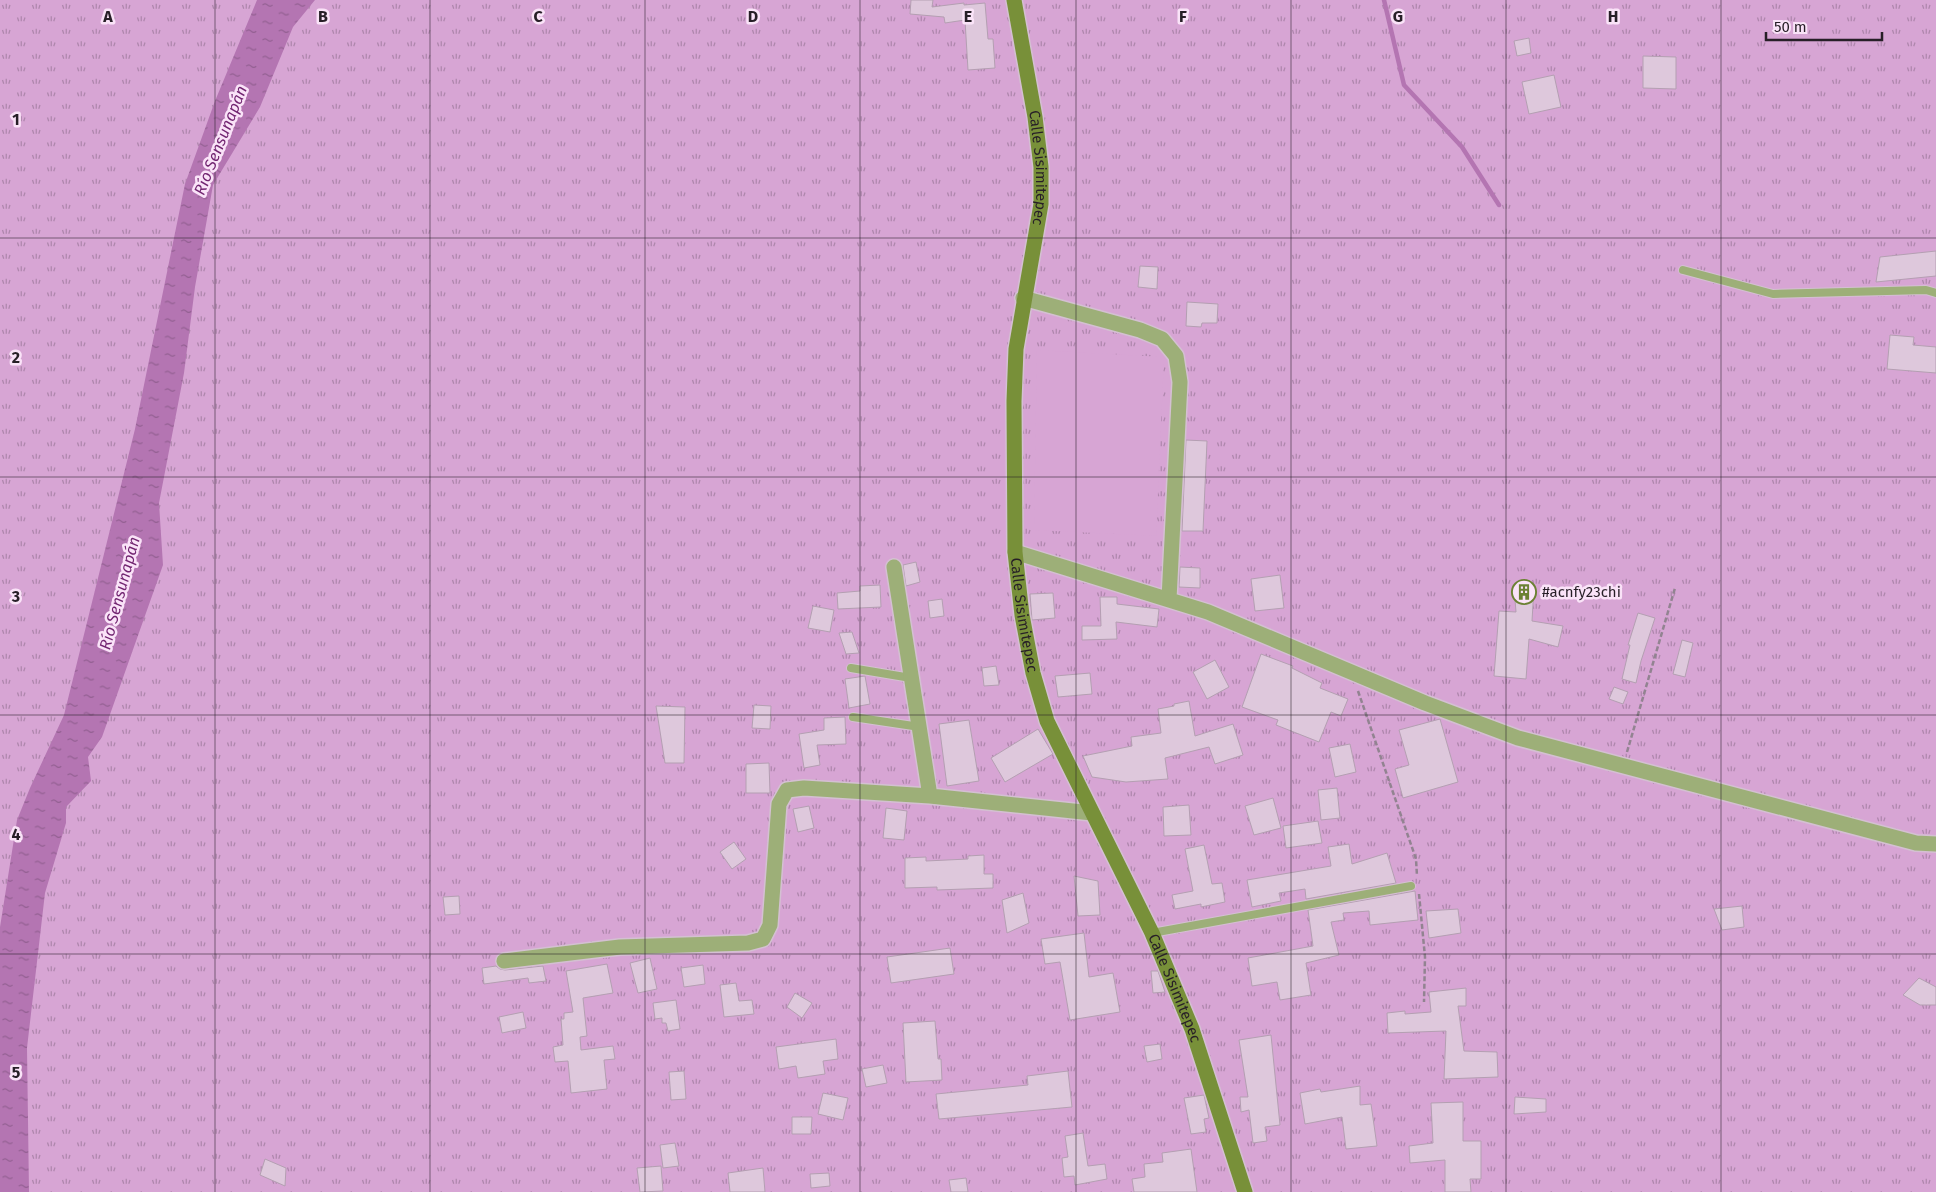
<svg xmlns="http://www.w3.org/2000/svg" width="1936" height="1192" font-family="'Fira Sans',sans-serif">
	<style>
		.park { fill: url(#park-tufts) }
		.pitch { fill: #d7a5d4 }
		.water { fill: url(#water-ripples) }
		.lines { fill: none; stroke-linecap: round; stroke-linejoin: round }
		.stream { stroke: #b475b2; stroke-width: 4.5 }
		.building { fill: #dec8dc; stroke: #b49fb2 }
		.lane-casing { stroke: #d4c0d2; stroke-width: 10 }
		.street-casing { stroke: #d4c0d2; stroke-width: 18 }
		.secondary-casing { stroke: #d4c0d2; stroke-width: 18 }
		.path { stroke: #928391; stroke-width: 2.5; stroke-dasharray: 5 2.5; stroke-linecap: butt }
		.lane { stroke: #9daf78; stroke-width: 8 }
		.street { stroke: #9daf78; stroke-width: 15 }
		.secondary { stroke: #789039; stroke-width: 15 }
		.grid { fill: none; stroke: #271f27; stroke-width: 1; stroke-opacity: 0.55 }
		.labels { text-anchor: middle; stroke-width: 5; stroke-linejoin: round; paint-order: stroke }
		.street-label { font-size: 15px; fill: #271f27; stroke: #fae3f8 }
		.poi-label { font-size: 15px; fill: #271f27; stroke: #fae3f8; text-anchor: start }
		.water-label { font-size: 16px; font-style: italic; fill: #722571; stroke: #fae3f8 }
		.grid-label { font-size: 16px; text-anchor: middle; font-weight: bold; fill: #271f27; stroke: #fae3f8; stroke-width: 5; stroke-linejoin: round; paint-order: stroke }
	</style>
	<defs>
		<pattern id="park-tufts" width="24" height="20" patternUnits="userSpaceOnUse" patternTransform="scale(1.25)"><rect width="24" height="20" fill="#d7a5d4"/><path d="M3 7l-1-3M5 7V3M7 7l1-3M15 17l-1-3M17 17v-4M19 17l1-3" fill="none" stroke="#ae86ac"/></pattern>
		<pattern id="water-ripples" width="26" height="14" patternUnits="userSpaceOnUse" patternTransform="scale(1.25)"><rect width="26" height="14" fill="#b475b2"/><path d="M2 4q2-2 4 0t4 0M15 11q2-2 4 0t4 0" fill="none" stroke="#925f91"/></pattern>
	</defs>
	<rect width="100%" height="100%" fill="#fae3f8"/>
	<path class="park" d="M0 0H1936V1192H0Z"/>
	<path class="pitch" d="M1037 350 1164 357 1156 536 1034 530Z"/>
	<path class="water" d="M257 0H315L293 27 260 107 213 185 195 287 184 373 159 503 163 565 102 737 88 757 91 781 66 807V823L45 893 27 1048 29 1192H0V927L17 820 30 788 64 715 135 429 185 184 215 101Z"/>
	<g class="lines">
		<path class="stream" d="M1384 0 1404 85 1462 147 1499 205"/>
	</g>
	<path class="building" d="M911 0H933L932 7 964 3V5L985 3 988 39H993L995 68 968 70 965 20 945 23 944 17 910 14Z
		M1529 38 1531 53 1517 56 1514 41Z
		M1643 56 1676 57V89L1643 88Z
		M1554 75 1561 107 1529 114 1522 82Z
		M1936 251V276L1876 282 1880 257Z
		M1140 266 1158 267 1157 289 1138 287Z
		M1187 302 1218 304 1217 323H1202L1201 327 1186 326Z
		M1890 335 1914 337 1913 345 1936 347V373L1887 369Z
		M1186 440 1207 441 1203 531H1182Z
		M916 562 920 582 906 586 903 565Z
		M1180 567 1200 568V588L1179 587Z
		M1280 575 1284 608 1255 611 1251 579Z
		M880 585 881 607 838 609 837 593 860 591V586Z
		M1514 587H1534L1532 621 1563 626 1558 647 1529 639 1526 679 1494 676 1499 611 1516 612Z
		M1053 593 1055 618 1032 620 1030 594Z
		M1100 597H1117V604L1159 609 1157 627 1116 622 1117 639 1082 640V626H1101Z
		M942 599 944 616 930 618 928 601Z
		M813 606 834 610 830 632 808 628Z
		M1638 613 1655 618 1641 661 1636 683 1622 679 1630 645H1628Z
		M852 632 859 653 846 654 839 633Z
		M1682 640 1693 643 1685 677 1673 674Z
		M1261 654 1293 666 1292 668 1322 683 1320 688 1348 699 1341 716 1331 712 1319 742 1276 725 1278 720 1242 707Z
		M1215 660 1229 687 1207 699 1193 672Z
		M996 666 999 685 984 686 982 668Z
		M1090 673 1092 694 1058 697 1055 676Z
		M865 676 870 704 849 708 845 679Z
		M1614 687 1628 692 1623 704 1609 699Z
		M1189 701 1195 736 1233 724 1243 755 1215 764 1209 747 1165 758 1168 779 1126 782 1092 777 1083 756 1132 746 1131 737 1161 733 1158 709 1174 706V704Z
		M754 705 771 706 770 729 752 728Z
		M656 706 685 707 684 763H665Z
		M845 717 846 744 817 745 820 765 804 768 799 734 824 730V718Z
		M1440 719 1458 782 1403 798 1395 769 1409 765 1399 730Z
		M969 720 979 781 947 786 939 724Z
		M1038 729 1053 754 1005 782 991 758Z
		M1350 744 1356 772 1335 777 1329 748Z
		M769 763 770 793H746V764Z
		M1337 788 1340 818 1321 820 1318 790Z
		M1273 798 1281 828 1254 835 1245 806Z
		M1189 805 1191 835 1164 836 1163 807Z
		M809 806 814 828 798 832 793 809Z
		M886 808 907 811 904 840 883 838Z
		M1318 821 1322 843 1286 848 1283 826Z
		M734 842 746 859 732 869 720 852Z
		M1349 844 1352 864 1387 853 1396 883 1306 899 1305 889 1279 893 1281 901 1252 907 1247 880 1331 866 1328 847Z
		M1204 845 1212 884 1222 883 1225 902 1201 907V904L1175 909 1172 895 1193 891 1185 849Z
		M984 855V874H993V888L937 890V887L905 888V858L926 857V861L968 859V856Z
		M1074 876 1098 881 1100 915 1078 916Z
		M1415 891 1418 920 1370 925 1369 911 1343 913 1344 920 1331 922 1339 955 1306 963 1311 995 1280 1000 1277 982 1252 986 1248 958 1313 946 1308 910Z
		M1023 893 1029 923 1007 933 1002 900Z
		M459 896 460 914 445 915 443 897Z
		M1742 906 1744 927 1722 930 1714 909Z
		M1458 909 1461 933 1429 938 1426 911Z
		M1084 933 1089 977 1113 973 1120 1012 1070 1020 1060 962 1045 964 1041 939Z
		M950 948 954 974 891 983 887 957Z
		M650 958 657 989 638 993 630 963Z
		M607 964 613 993 583 998 587 1036 580 1037 581 1050 613 1046 615 1059 604 1060 607 1089 571 1093 568 1061 555 1062 553 1047 563 1045 561 1019H564V1013L573 1012 566 971Z
		M703 965 705 984 684 987 681 968Z
		M496 966 500 969 505 970 543 966 546 981 529 983 528 978 484 984 482 968Z
		M1151 971H1158L1165 992 1153 993Z
		M1919 978 1936 987V1005H1920L1903 995Z
		M736 983 739 1001 752 1000 754 1014 724 1017 720 985Z
		M1466 988V1006H1458L1464 1051 1497 1052 1498 1077 1444 1079 1446 1031 1388 1033 1387 1013 1405 1011V1014L1431 1012 1429 992Z
		M795 993 812 1003 802 1018 787 1007Z
		M676 1000 680 1029 668 1031 666 1023H662V1018L655 1019 653 1003Z
		M523 1012 526 1028 502 1033 499 1017Z
		M935 1021 938 1059H941L942 1080 906 1082 903 1023Z
		M1271 1035 1280 1125 1265 1127 1267 1141 1253 1143 1249 1110 1241 1112 1240 1097H1248L1239 1040Z
		M836 1039 838 1059 823 1061 825 1074 798 1078 796 1066 779 1069 776 1047Z
		M1160 1044 1162 1059 1147 1062 1144 1046Z
		M883 1065 887 1083 866 1087 862 1069Z
		M684 1071 686 1099 671 1100 669 1072Z
		M1068 1071 1072 1107 939 1119 936 1094 1028 1085 1027 1076Z
		M1360 1086V1105L1371 1104 1377 1146 1346 1149 1342 1117 1305 1124 1300 1093 1320 1089 1321 1092Z
		M823 1093 848 1098 843 1120 818 1114Z
		M1204 1095 1209 1118 1204 1119 1206 1132 1191 1134 1184 1098Z
		M1515 1097 1546 1099V1112L1514 1114Z
		M1463 1102V1141H1481V1179H1470L1471 1192H1445V1160L1410 1163 1409 1146 1433 1143 1431 1103Z
		M792 1117H812L811 1134H792Z
		M1083 1133 1088 1166 1105 1164 1107 1179 1075 1185 1074 1176 1064 1177 1062 1158 1068 1157 1065 1136Z
		M675 1143 679 1166 663 1168 660 1145Z
		M1191 1149 1197 1192H1134L1132 1179 1145 1177 1144 1164 1163 1162 1162 1153Z
		M265 1159 286 1168 285 1186 260 1175Z
		M661 1166 663 1191 640 1192 637 1168Z
		M763 1168 765 1192H730L728 1173Z
		M829 1173 830 1186 811 1188 810 1174Z
		M966 1178 968 1192H951L949 1180Z"/>
	<g class="lines">
		<defs>
			<path id="lane" d="M1683 270 1773 294 1926 290 1936 293
				M851 668 911 678
				M853 717 920 727
				M1152 933 1411 886"/>
			<path id="street" d="M1023 298 1140 330 1162 339 1176 356 1180 382 1169 599
				M1015 552 1208 612 1425 703 1518 738 1916 843 1936 844
				M894 567 930 796
				M504 961 620 947 748 943 763 939 770 925 779 804 787 790 804 788 930 796 1092 813"/>
			<g id="secondary">
				<path id="s1" d="M1014 0 1035 117 1041 167V204L1016 349 1014 401 1015 552 1022 615 1033 673 1047 721 1152 933 1192 1029 1245 1192"/>
			</g>
		</defs>
		<use href="#lane" class="lane-casing"/>
		<use href="#street" class="street-casing"/>
		<use href="#secondary" class="secondary-casing"/>
		<path class="path" d="M1358 691 1416 859 1417 876
			M1627 752 1675 588
			M1419 894 1425 957 1424 1002"/>
		<use href="#lane" class="lane"/>
		<use href="#street" class="street"/>
		<use href="#secondary" class="secondary"/>
	</g>
	<path class="grid" d="M215 0V1192M430 0V1192M645 0V1192M860 0V1192M1076 0V1192M1291 0V1192M1506 0V1192M1721 0V1192M0 238H1936M0 477H1936M0 715H1936M0 954H1936"/>
	<defs>
		<symbol id="building-ring" viewBox="-11 -11 22 22"><circle r="9.5" fill="#fae3f8" stroke="#6b8133" stroke-width="1.5"/><path d="M-4-6H4V6H1V3H-1V6H-4ZM-2.5-4.3h1.7v1.8h-1.7ZM.8-4.3h1.7v1.8H.8ZM-2.5-1h1.7V.8h-1.7ZM.8-1h1.7V.8H.8Z" fill="#6b8133"/></symbol>
	</defs>
	<g fill-rule="evenodd">
		<use href="#building-ring" x="1510" y="578" width="28" height="28"/>
	</g>
	<g class="labels">
		<g class="street-label">
			<text dy="5" stroke="none"><textPath href="#s1" startOffset="170">Calle Sisimitepec</textPath></text>
			<text dy="5" stroke="none"><textPath href="#s1" startOffset="620">Calle Sisimitepec</textPath></text>
			<text dy="5" stroke="none"><textPath href="#s1" startOffset="1025">Calle Sisimitepec</textPath></text>
		</g>
		<g class="poi-label">
			<text x="1542" y="597">#acnfy23chi</text>
		</g>
		<g class="water-label">
			<text transform="translate(220 140) rotate(-68)" y="6">Río Sensunapán</text>
			<text transform="translate(119 593) rotate(-75)" y="6">Río Sensunapán</text>
		</g>
	</g>
	<g class="grid-label">
		<text x="108" y="22">A</text>
		<text x="323" y="22">B</text>
		<text x="538" y="22">C</text>
		<text x="753" y="22">D</text>
		<text x="968" y="22">E</text>
		<text x="1183" y="22">F</text>
		<text x="1398" y="22">G</text>
		<text x="1613" y="22">H</text>
		<text x="16" y="125">1</text>
		<text x="16" y="363">2</text>
		<text x="16" y="602">3</text>
		<text x="16" y="840">4</text>
		<text x="16" y="1078">5</text>
	</g>
	<path d="M1766 32v8h116v-8" fill="none" stroke="#271f27" stroke-width="2.5"/>
	<text x="1774" y="32" font-size="15" fill="#271f27" stroke="#fae3f8" stroke-width="4" paint-order="stroke">50 m</text>
</svg>
